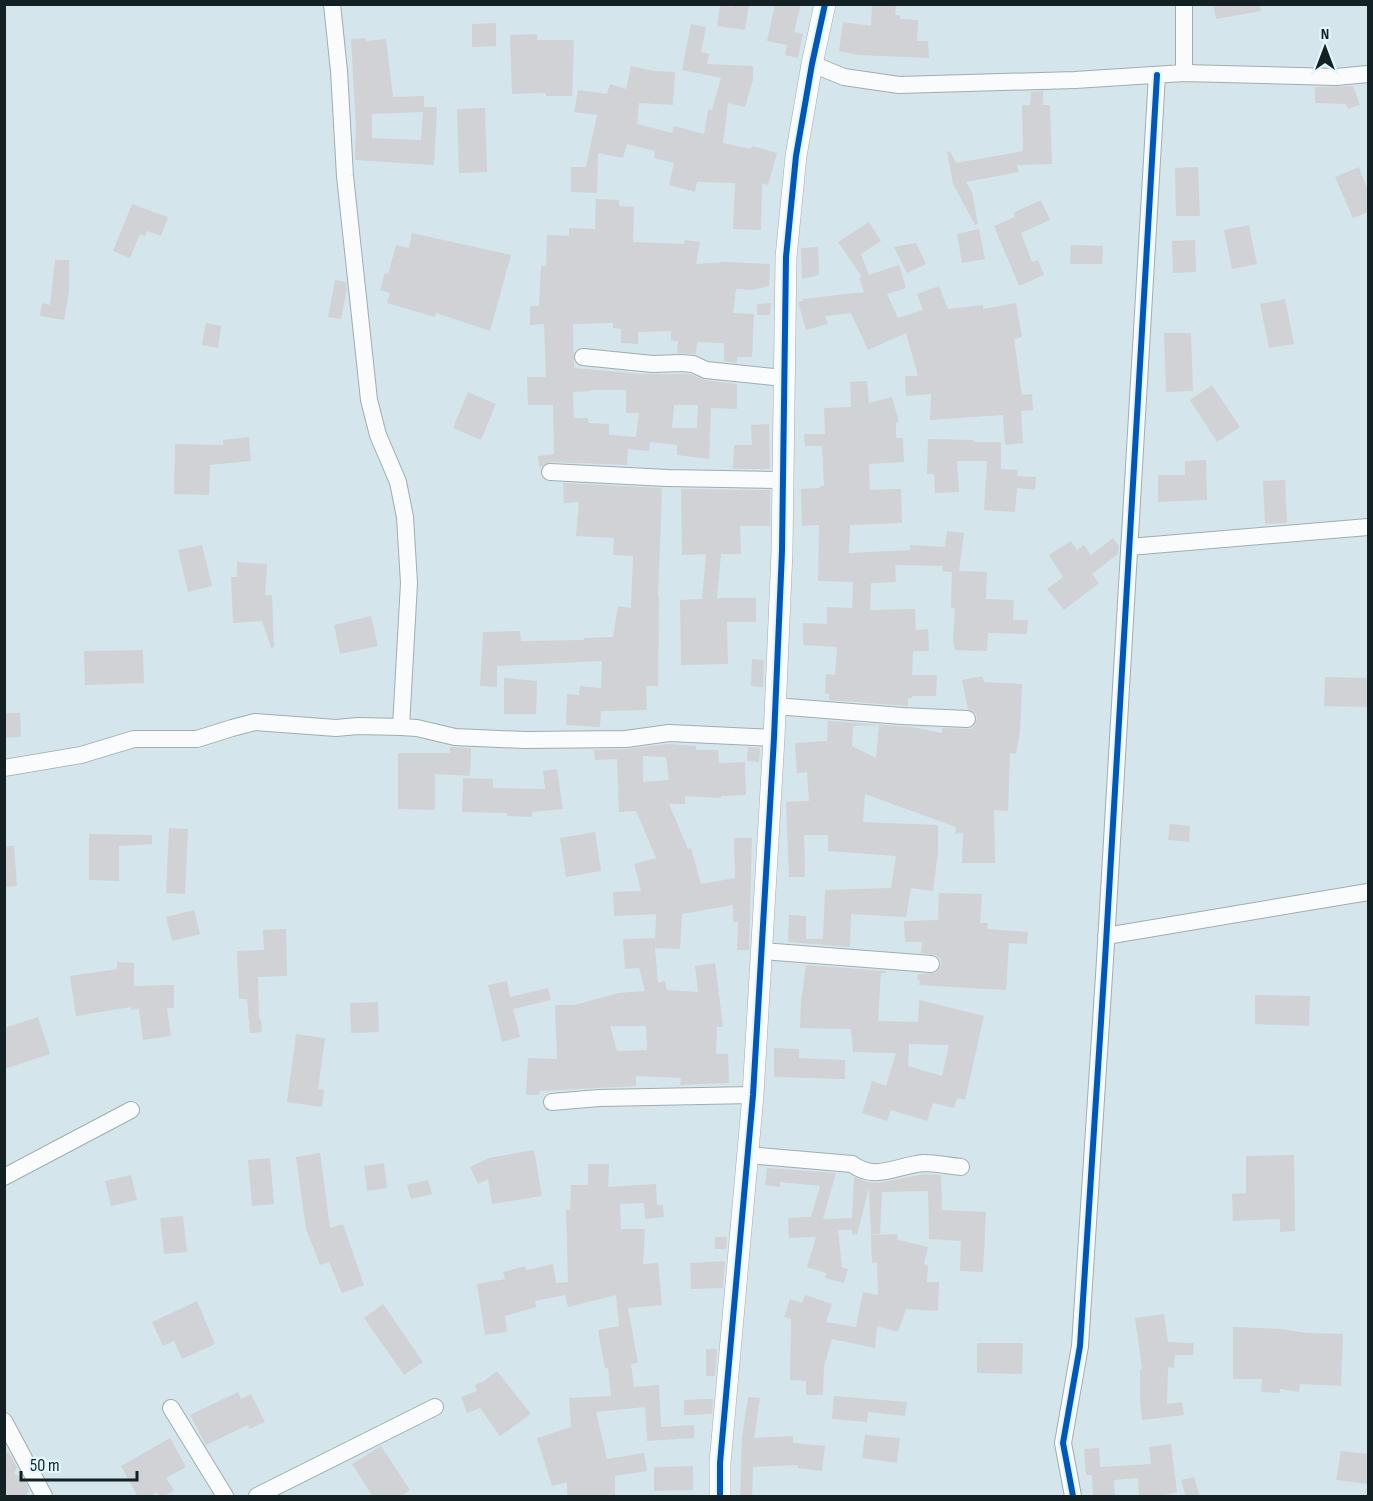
<svg xmlns="http://www.w3.org/2000/svg" width="1373" height="1501" font-family="'Sofia Sans Condensed',sans-serif">
	<style>
		.building { fill: #d0d2d5; fill-rule: evenodd }
		.lines { fill: none; stroke-linecap: round; stroke-linejoin: round }
		.minor-casing { stroke: #9fadb1; stroke-width: 18 }
		.tertiary-casing { stroke: #9fadb1; stroke-width: 22 }
		.minor { stroke: #f9fbfc; stroke-width: 16 }
		.tertiary { stroke: #f9fbfc; stroke-width: 21 }
		.cycleway-casing { stroke: #e1f6fd; stroke-width: 10 }
		.cycleway { stroke: #0057b8; stroke-width: 6 }
	</style>
	<rect width="100%" height="100%" fill="#d4e6ec"/>
	<path class="building" d="M733 4H749L745 30 717 26 720 5 733 7Z
		M775 4H801L794 32 803 34 798 58 785 55 787 45 767 41Z
		M872 4H896L895 15H900V19L918 20 917 41H928L929 58 858 55 839 51 843 22 871 26Z
		M1213 4H1260L1261 11 1216 19Z
		M496 23V46L472 47V24Z
		M691 24 706 27 701 52 709 54 707 64 753 66V80L745 107 728 103 723 143 751 149 752 146 777 153 768 185 762 183 761 230 733 229 735 183 697 182 695 192 669 185 674 163 654 158 655 151 627 144 623 158 598 153 597 193 571 192V167H586L597 115 574 112 578 90 607 94 610 84 626 89 631 66 654 71 675 72 673 105 639 103 637 124 672 133 674 126 704 134 708 110H712L721 78 682 70Z
		M537 34V40H574L572 96H546V93L512 94 510 35Z
		M366 38V41L386 39 393 97 424 96V107H437L434 165 355 160 356 128 351 39ZM423 112 421 140 372 138V114Z
		M1353 86 1360 105 1348 109 1346 104 1315 103V87Z
		M1043 91V105H1050L1052 164 1017 165 1019 172 966 182 972 192 978 224 975 225 953 184 947 152 950 151 956 163 1023 151 1022 105H1030L1031 92Z
		M485 108 487 172 459 173 457 109Z
		M1198 167 1200 216H1176L1175 168Z
		M1359 167 1368 191V212L1353 218 1335 177Z
		M596 199 619 200V206L634 207 633 242 684 244 685 240 700 242 696 264 726 262 770 264 769 286 753 290 736 289 733 313 754 314 752 357H737V363L724 361V343L697 342 696 354 677 353 678 341H671V331L638 332V344L621 343V329L613 328V323L573 324 574 368 642 374H690L705 380 737 384V409L711 408 709 459 677 455V445L650 442 649 451 628 449 627 465 551 462 539 467 538 456 554 454 553 405H528L527 377H546L544 324 530 325V306H539L541 266H546L547 235 569 236V228L595 229ZM590 390H626V413H639L636 437 609 435V424L589 423 588 418H574L573 392 591 391ZM674 405H698L697 428H672Z
		M1041 200 1050 220 1021 233 1032 262 1038 260 1044 275 1019 286 994 226 1015 217 1013 213Z
		M132 204 168 217 161 236 147 231 145 236 140 234 130 258 113 251Z
		M869 222 881 241 861 254 869 275 899 265 906 288 887 294 898 318 923 310 917 294 939 286 948 309 983 305V309L1016 303 1022 337 1014 339 1022 395 1032 394 1033 410 1021 411 1023 443 1005 445 1003 415 930 420 931 394 906 396 905 376H918L906 333 868 350 851 313 825 316 828 324 806 330 798 302 803 301V299L864 292 859 278 862 277 838 242Z
		M1249 225 1257 264 1232 269 1224 230Z
		M979 229 985 259 962 263 957 234Z
		M412 233 511 255 490 331 436 313 435 317 387 303 390 293 380 290 385 273 388 274 396 245 409 248Z
		M1195 240 1196 272 1173 273 1172 241Z
		M916 243 926 264 907 273 894 247Z
		M1071 245 1103 246 1102 264H1070Z
		M818 247 819 275 802 279 801 248Z
		M55 260H69V292L64 320 40 316 42 303 50 305Z
		M335 280 346 282 347 289 341 319 328 317Z
		M1285 299 1294 344 1269 348 1260 304Z
		M771 303 770 315H757V304Z
		M206 323 221 326 218 348 202 345Z
		M1164 333H1191L1193 391 1166 392Z
		M867 381 869 403 892 397 899 422 896 423V438H903L904 462 869 464 870 490 901 489 902 523 850 525 849 553 910 550V545L945 547 947 531 964 533 959 571 987 572 986 599 1014 600 1013 620H1028L1027 634 988 633 987 651 955 650 953 641 955 608H951L952 572 942 571 943 566 895 565 896 582 871 583 870 610 915 609 916 630 928 629 929 651H913L912 675H937L936 696H912V698H908V706L829 700V694H825L826 674 835 675 837 647 803 645V623L827 624V607L852 608 853 582 818 581 819 525 802 526 801 489 820 488V486H824L822 446H805L804 434H825L824 408 851 407 850 382Z
		M1212 385 1240 427 1217 442 1190 400Z
		M468 392 496 404 481 440 453 428Z
		M769 424 770 469H733L734 445H752L751 425Z
		M249 437 251 461 210 465 209 495 174 494 175 444 223 445V440Z
		M928 439 974 440 973 442H1001V469L1018 470 1017 476 1036 477 1035 490 1017 488 1015 512 984 510 987 461H957L959 492 935 493 934 474H927Z
		M1206 460 1207 500 1158 502V475H1185V461Z
		M1285 480 1287 523 1265 524 1263 481Z
		M563 483 662 488 658 597H659L658 686H646L647 710 601 711 600 727 566 725 567 694 579 695 580 686 601 688 602 661 497 666V687L480 686 483 632 520 631 521 641 584 640V638L613 637 618 606 631 608 633 556 613 555 614 538 576 536 579 502 564 503Z
		M681 489 770 490V526H740L741 554H721L717 598H756V622H727L728 664 681 665 680 600 702 599 706 554 682 555Z
		M1113 538 1119 546 1118 554 1092 574 1099 583 1064 610 1047 589 1063 577 1049 555 1071 541 1077 550 1084 545 1091 555Z
		M202 545 212 586 188 592 178 550Z
		M237 562 267 564 265 595H272L274 647 271 648 262 621 233 623 231 577H237Z
		M371 616 378 646 340 654 334 625Z
		M143 650 144 683 85 685 84 651Z
		M752 659 764 660 763 687 751 686Z
		M982 676 984 682 1022 684 1020 732 1016 754 1010 753 1008 811 994 810 995 863H962L963 833 955 834 956 827 865 794 863 822 938 825V852L933 891 911 888 906 917 851 914 850 947 788 942 789 915 806 916V939H823L825 890 891 888 896 856 828 851V835H804L805 877H789L786 802 809 801 807 772 797 773 795 743 827 741 828 721 912 727 942 733V728L971 729 975 725 977 719 976 714 968 709 962 680ZM879 725 876 758 852 746 853 726Z
		M1325 677 1368 678V707L1324 706Z
		M504 678 537 681 536 714H504Z
		M4 713H20L21 737 4 738Z
		M669 744 696 746V750H718L719 763 745 762 746 795 721 796V798L685 796V804H669L688 849 691 848 701 884 735 878 734 838H752L749 950H737L738 922H733V905L682 914 680 949 655 948 658 983 665 981 667 990 698 992 695 966 715 963 723 1027H717L716 1054H728L729 1083 680 1085 681 1078 636 1076V1086L540 1091 539 1095H526L528 1058 557 1059 555 1005H575L618 993 645 991 639 968 625 969 623 939 655 938V942L656 914 614 916 613 892 641 891 634 864 656 858 636 811 619 812 617 759 595 760 594 750 627 749ZM643 756 666 757 669 780 643 782ZM610 1026H646L647 1050 617 1051Z
		M450 747 471 748 470 776 435 774V810L398 809V753H450Z
		M748 747 760 748 759 762 747 761Z
		M557 769 563 809 532 812V817L507 816V813L462 812 463 778 493 779V788L545 789 543 771Z
		M1170 824 1190 826 1189 842 1168 840Z
		M169 828 188 829 185 894 166 893Z
		M595 832 601 871 566 877 560 838Z
		M89 834 152 835V844L119 846V881L89 880Z
		M4 846H14L17 886 4 887Z
		M939 893 982 894 980 923H988L987 929 1028 932 1027 944 1009 943 1006 990 919 985 920 980H917L918 974 936 973 941 965V960L936 955 921 953 922 942H905L904 921 938 920Z
		M194 910 200 934 172 941 166 917Z
		M286 929 287 976 258 977 259 1020 261 1019 262 1032 250 1033 247 999H239L237 951 264 950 263 930Z
		M117 962 134 963V986L174 985V1008H167L171 1036 143 1040 139 1009 131 1010V1007L76 1016 70 976 117 969Z
		M806 965 886 971V973H881L878 1021 918 1022 919 1000 984 1016 965 1100 957 1098 954 1108 933 1103 927 1121 891 1110 887 1121 862 1113 872 1081 886 1086 896 1053 853 1052 851 1029 800 1028 801 1002ZM909 1044 949 1045 942 1076 908 1066Z
		M507 981 510 997 548 988 551 1000 513 1009 520 1037 502 1042 488 985Z
		M1255 995 1310 996 1309 1026 1255 1024Z
		M378 1002 379 1032 351 1033 350 1003Z
		M38 1017 50 1054 4 1069V1028Z
		M296 1034 325 1038 318 1089 324 1090 322 1107 287 1102Z
		M774 1048 799 1049V1058L845 1060V1079L774 1077Z
		M534 1150 542 1196 492 1204 488 1179 478 1184 470 1167 489 1158Z
		M320 1153 330 1228 343 1224 364 1285 342 1293 329 1262 320 1265 306 1229 296 1157Z
		M1294 1155 1295 1231 1280 1232V1219L1233 1221 1232 1194 1246 1193V1156Z
		M270 1158 274 1204 252 1206 248 1160Z
		M384 1163 387 1188 367 1191 364 1166Z
		M588 1164H609L608 1187 656 1184 657 1205H663L664 1217 645 1219 644 1203 620 1204 621 1229H645L643 1264 658 1263 662 1305 628 1308 638 1363 631 1364 634 1387 659 1385 661 1427 694 1425V1438L647 1441 645 1407 596 1412 607 1459 644 1453 647 1471 615 1476V1497H567V1482L552 1486 537 1438 571 1427 569 1398 611 1396 608 1368H605L598 1330 619 1326 616 1295 568 1307 565 1295 535 1301 536 1307 505 1316 507 1332 485 1335 477 1284 505 1279 503 1272 525 1266 526 1270 553 1264 556 1283 568 1282 566 1210H570L571 1185H588Z
		M767 1168 836 1173 823 1219 852 1218 854 1177 867 1182 878 1183 925 1174 941 1175 942 1210 986 1212 983 1272 960 1271 961 1241 929 1239 928 1191 882 1192 880 1234H871L869 1188 857 1235 852 1234V1230H838L842 1267 848 1269 844 1283 825 1278 826 1273 807 1267 816 1237 789 1238 788 1218 811 1217 820 1186 780 1182V1187L765 1185Z
		M131 1175 137 1200 111 1206 105 1181Z
		M428 1180 432 1194 411 1199 407 1185Z
		M183 1216 187 1252 164 1254 160 1218Z
		M897 1234 898 1240 928 1247 924 1264 928 1265 927 1282H939L938 1311 906 1309 898 1332 877 1326 875 1348 832 1339 824 1366 823 1395H806V1381L790 1380 791 1319 784 1317 790 1299 802 1303 805 1295 832 1304 826 1322 856 1327 863 1292 878 1295 877 1262 872 1263 871 1235Z
		M715 1237H727L726 1249H715Z
		M725 1261 723 1288 691 1289 690 1263Z
		M197 1301 215 1344 182 1359 174 1341 163 1346 152 1322Z
		M383 1304 423 1362 404 1375 364 1318Z
		M1164 1314 1168 1342 1194 1343 1193 1355H1175L1174 1368 1168 1367 1167 1404 1182 1402 1184 1415 1142 1420 1140 1400V1369H1142L1135 1318Z
		M1233 1327 1282 1329 1307 1333 1343 1334 1341 1386 1300 1384 1299 1392 1280 1389V1393L1261 1392 1262 1379H1233Z
		M977 1343H1023L1022 1374 977 1373Z
		M706 1349H717L715 1376H706Z
		M497 1371 531 1414 500 1436 480 1408 467 1413 461 1397 477 1391 475 1385 484 1381Z
		M238 1392 241 1399 251 1394 265 1422 249 1429 248 1425 206 1445 190 1415Z
		M834 1396 907 1402 905 1416 868 1412 867 1422 832 1419Z
		M748 1397 760 1398 754 1438 793 1436V1443L825 1446 822 1471 798 1468V1465L753 1467 752 1497H740L742 1437Z
		M703 1399H713L712 1414 684 1415V1400Z
		M865 1435 900 1438 897 1463 862 1458Z
		M170 1438 186 1467 166 1478 174 1490 163 1497H160L157 1492 149 1497H138L121 1466Z
		M1171 1444 1177 1492 1157 1497H1139L1138 1478 1114 1480 1115 1497H1093L1092 1475H1086L1084 1449 1099 1448 1100 1467 1151 1464 1149 1447Z
		M381 1446 410 1490 400 1497H373L352 1464Z
		M1341 1451 1368 1454V1484L1336 1480Z
		M4 1452 9 1453 17 1467 14 1474 23 1478 29 1490 26 1497H4Z
		M693 1466V1490L654 1491V1467Z
		M1194 1477 1200 1497H1186L1181 1480Z"/>
	<g class="lines">
		<defs>
			<path id="minor" d="M332 4 339 71 345 176 369 400 378 435 398 482 405 517 409 583 401 727
				M1184 4V73
				M812 64 844 77 899 85 1075 80 1184 73 1336 77 1368 74
				M583 357 653 364 681 363 693 364 706 370 783 378
				M550 472 667 478 782 480
				M1129 547 1368 527
				M775 706 902 716 967 719
				M4 768 81 755 134 739H197L232 728 255 722 336 728 358 726 401 727 417 728 455 737 524 740 626 739 669 733 774 738
				M1106 936 1368 892
				M762 951 931 964
				M552 1102 599 1098 753 1095
				M748 1155 852 1164C876 1182 897 1165 924 1163 936 1163 949 1166 961 1167
				M4 1177 131 1110
				M171 1408 225 1496
				M4 1421 44 1496
				M257 1496 435 1407
				M1073 1496 1063 1443 1080 1346 1105 960 1157 75"/>
			<path id="tertiary" d="M720 1496V1463L753 1095 774 738 782 551 786 257 796 156 812 64 825 4"/>
		</defs>
		<use href="#minor" class="minor-casing"/>
		<use href="#tertiary" class="tertiary-casing"/>
		<use href="#minor" class="minor"/>
		<use href="#tertiary" class="tertiary"/>
		<defs>
			<path id="cycleway" d="M720 1496V1463L753 1095 774 738 782 551 786 257 796 156 812 64 825 4
				M1073 1496 1063 1443 1080 1346 1105 960 1157 75"/>
		</defs>
		<use href="#cycleway" class="cycleway-casing"/>
		<use href="#cycleway" class="cycleway"/>
	</g>
	<rect width="1373" height="1501" fill="none" stroke="#132024" stroke-width="12"/>
	<g transform="translate(1325 48)" stroke="#e1f6fd" stroke-width="4.5" paint-order="stroke">
	<path d="M0-4.5L10 22L0 15L-10 22Z" fill="#132024"/>
	<text y="-9" font-size="16" font-weight="bold" text-anchor="middle" fill="#132024">N</text>
	</g>
	<path d="M21 1471v9h116v-9" fill="none" stroke="#132024" stroke-width="3"/>
	<text x="30" y="1471" font-size="18" fill="#132024" stroke="#e1f6fd" stroke-width="4.5" paint-order="stroke">50 m</text>
</svg>
